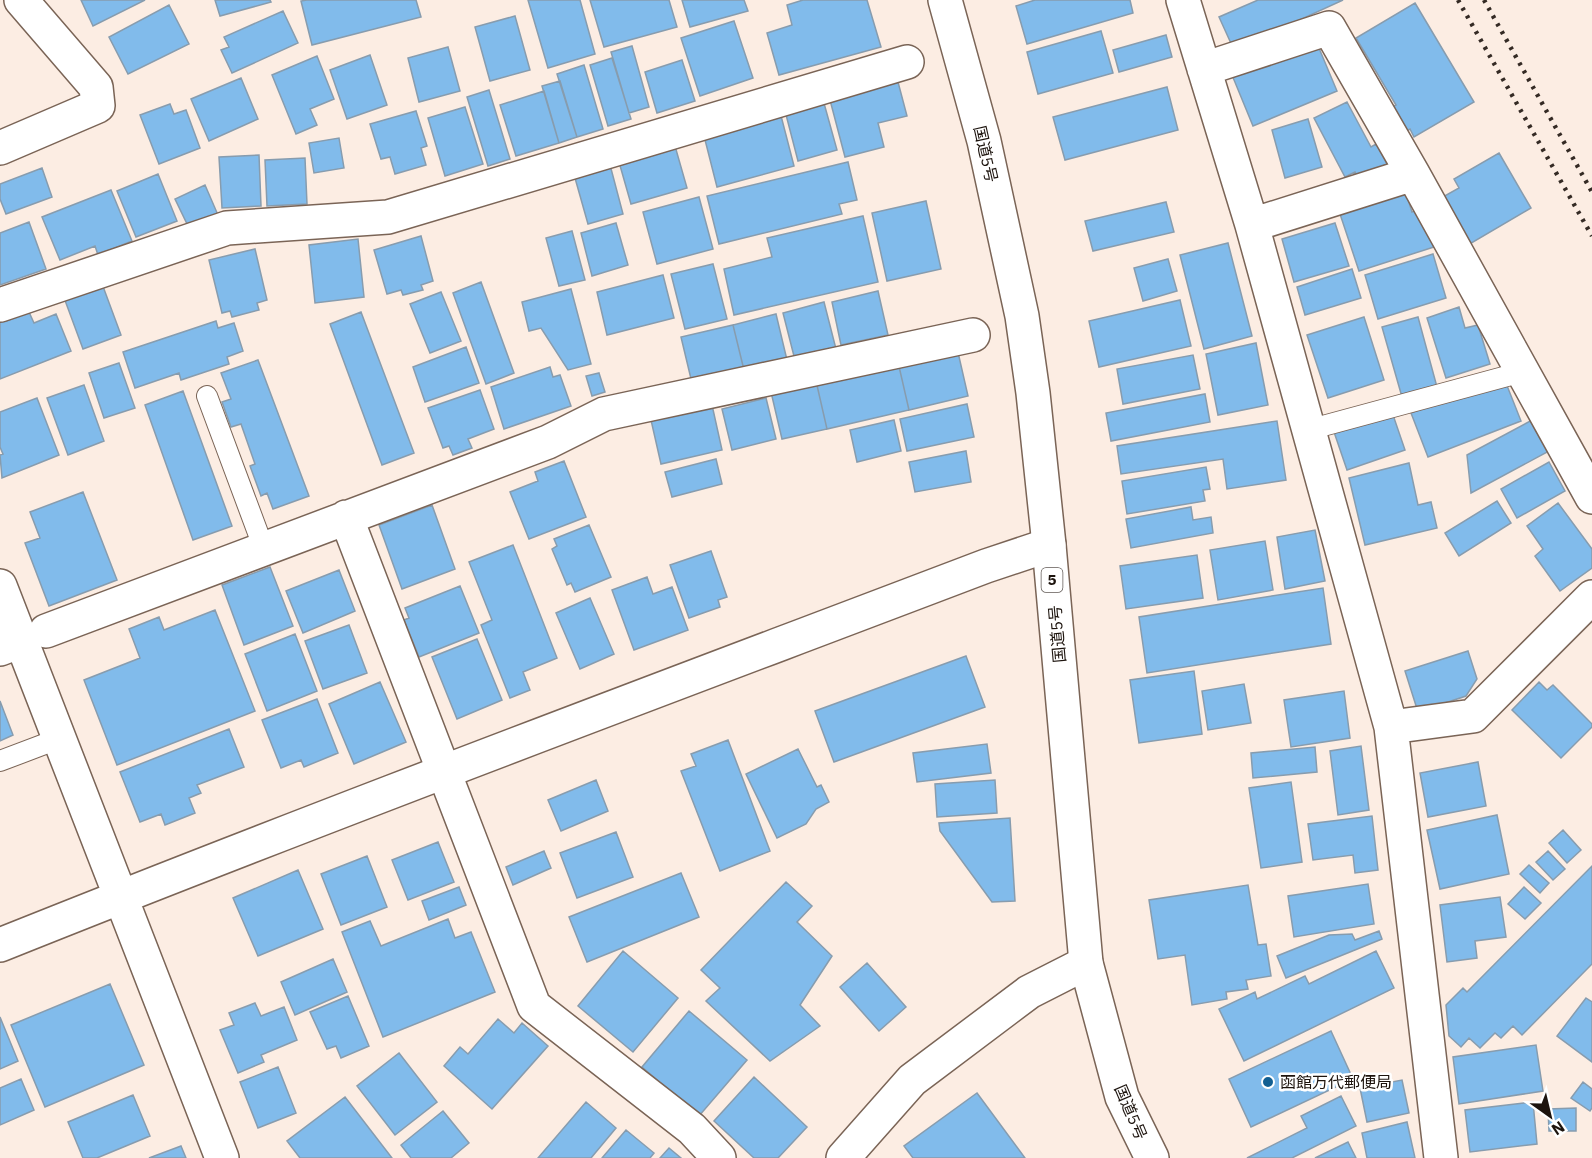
<svg xmlns="http://www.w3.org/2000/svg" width="1592" height="1158" font-family="'IBM Plex Sans','Noto Sans JP',sans-serif">
	<style>
		.building { fill: #81bbeb; stroke: #879cae; stroke-width: 1.5 }
		.lines { fill: none; stroke-linecap: round; stroke-linejoin: round }
		.lane-casing { stroke: #7a6456; stroke-width: 22 }
		.street-casing { stroke: #7a6456; stroke-width: 36 }
		.secondary-casing { stroke: #7a6456; stroke-width: 36 }
		.highway-casing { stroke: #7a6456; stroke-width: 36 }
		.lane { stroke: #fff; stroke-width: 20 }
		.street { stroke: #fff; stroke-width: 33 }
		.secondary { stroke: #fff; stroke-width: 33 }
		.highway { stroke: #fff; stroke-width: 33 }
		.rail { stroke: #342a24; stroke-width: 4.5; stroke-dasharray: 3 6; stroke-linecap: butt }
		.poi-dot { fill: #125f92; stroke: #fff; stroke-width: 2 }
		.labels { text-anchor: middle; stroke-width: 5; stroke-linejoin: round; paint-order: stroke }
		.shield { fill: #fff; stroke: #615a56; stroke-width: 1.5 }
		.shield-label { font-size: 15px; font-weight: bold; fill: #1d140e }
		.street-label { font-size: 16px; fill: #1d140e; stroke: #fff }
		.poi-label { font-size: 16px; fill: #1d140e; stroke: #fff; text-anchor: start }
	</style>
	<rect width="100%" height="100%" fill="#fcede3"/>
	<path class="building" d="M81 0H145L93 26Z
		M215 0H270L271 2 220 16Z
		M307 0H416L421 17 312 45 301 1Z
		M528 0H580L595 54 548 68Z
		M590 0H669L677 27 604 47Z
		M682 0H744L748 11 690 27Z
		M803 0H867L881 47 779 75 767 33 792 25 787 5Z
		M1035 0H1130L1133 13 1027 44 1016 6Z
		M1258 0H1343L1234 50 1219 17Z
		M1415 3 1474 102 1414 137 1410 129 1402 134 1387 110 1396 105 1356 38Z
		M169 5 189 44 128 74 109 37Z
		M283 11 298 43 232 73 221 50 229 47 224 37Z
		M515 16 530 70 490 81 475 27Z
		M734 21 753 78 700 96 681 38Z
		M1101 31 1113 73 1038 94 1027 52Z
		M1166 35 1172 57 1119 72 1113 50Z
		M1316 41 1337 91 1253 126 1232 75Z
		M632 46 649 107 629 113 611 52Z
		M448 47 460 91 419 102 408 58Z
		M370 55 387 105 347 119 330 70Z
		M317 56 334 99 310 109 317 125 296 134 272 75Z
		M612 58 631 119 608 126 590 65Z
		M682 60 695 101 657 113 645 72Z
		M584 65 603 129 577 137 557 74Z
		M241 78 258 119 209 141 191 99Z
		M560 81 577 137 559 143 542 86Z
		M898 82 907 116 878 123 884 147 845 157 830 100Z
		M1167 87 1178 130 1065 160 1053 117Z
		M489 90 510 159 488 166 467 97Z
		M544 91 559 143 516 156 500 105Z
		M822 96 837 150 798 161 784 107Z
		M1347 102 1371 147 1376 144 1387 164 1359 179 1355 172 1345 177 1314 118Z
		M170 104 174 114 186 110 200 148 159 164 140 115Z
		M465 107 483 164 445 176 428 118Z
		M779 108 794 166 717 187 702 128Z
		M416 111 427 146 421 148 426 165 395 174 390 157 381 159 370 124Z
		M1308 119 1322 167 1285 178 1272 130Z
		M339 138 344 168 314 173 309 143Z
		M673 139 687 188 631 204 617 155Z
		M1499 153 1531 208 1468 245 1441 198 1459 188 1454 179Z
		M259 155 261 206 222 208 219 157Z
		M305 158 307 204 267 206 265 160Z
		M609 161 623 214 588 224 573 171Z
		M848 162 857 200 839 204 842 214 719 244 707 196Z
		M42 168 52 197 6 214 0 199V184Z
		M158 174 177 221 136 237 117 191Z
		M205 185 218 215 189 228 175 199Z
		M111 190 132 241 98 255 95 246 60 260 42 217Z
		M1406 193 1412 212 1422 208 1434 247 1359 271 1340 214Z
		M699 197 713 249 657 264 643 212Z
		M926 201 941 269 887 281 872 213Z
		M1166 202 1174 232 1093 251 1085 221Z
		M863 216 878 282 734 315 724 269 772 257 767 238Z
		M29 222 46 269 0 285V233Z
		M616 223 628 265 592 276 581 233Z
		M1335 223 1349 266 1294 282 1282 239Z
		M572 231 585 280 559 286 546 238Z
		M421 236 433 281 421 285 423 290 403 295 401 290 387 294 374 250Z
		M358 239 364 297 315 303 309 245Z
		M1228 243 1252 336 1204 349 1180 255Z
		M255 249 267 300 257 303 259 310 232 317 230 311 222 313 209 260Z
		M1433 254 1446 298 1378 319 1365 275Z
		M1168 259 1177 291 1143 301 1134 268Z
		M713 264 727 319 685 329 671 274Z
		M1352 269 1361 298 1305 315 1297 287Z
		M663 275 674 318 607 335 597 292Z
		M101 281 121 335 83 349 63 295Z
		M481 282 514 373 486 384 453 293Z
		M571 289 591 364 568 370 541 328 529 331 522 302Z
		M878 291 888 335 841 345 832 302Z
		M441 292 461 341 430 353 410 304Z
		M1180 300 1191 346 1099 367 1089 321Z
		M824 302 836 349 795 360 783 313Z
		M1459 307 1465 328 1478 325 1490 364 1446 378 1427 318Z
		M29 312 34 323 56 314 71 351 0 379V317L3 316 6 321Z
		M361 312 414 453 382 465 330 324Z
		M776 314 787 360 744 370 733 325Z
		M1364 317 1384 380 1328 398 1307 335Z
		M1418 317 1437 387 1402 397 1382 327Z
		M216 321 218 328 234 323 243 351 227 357 229 364 181 380 179 373 135 388 123 352Z
		M733 325 744 370 692 383 681 337Z
		M1256 343 1268 405 1218 415 1206 354Z
		M466 347 479 383 425 402 413 367Z
		M957 348 968 396 909 410 898 362Z
		M1193 355 1200 389 1123 404 1117 369Z
		M258 360 309 496 273 509 267 493 261 496 250 466 255 464 241 424 231 427 222 402 231 399 221 373Z
		M898 362 909 410 827 429 816 381Z
		M119 363 135 408 104 418 89 373Z
		M550 367 553 377 560 375 571 406 504 429 491 387Z
		M599 373 605 392 592 396 586 376Z
		M1504 378 1521 421 1428 457 1411 413Z
		M816 381 827 429 782 439 771 392Z
		M84 385 104 441 68 455 47 398Z
		M480 390 494 429 468 439 472 448 453 455 449 446 443 448 428 408Z
		M183 391 232 526 193 540 145 405Z
		M1205 394 1210 422 1111 441 1106 413Z
		M37 398 59 455 2 478 0 455 3 454 0 447V412Z
		M766 398 776 439 732 450 722 409Z
		M967 404 974 437 907 451 900 419Z
		M712 405 722 450 661 464 651 420Z
		M1392 412 1405 450 1347 470 1334 432Z
		M1534 419 1551 450 1471 493 1467 455Z
		M894 420 901 451 857 462 850 430Z
		M1277 421 1286 480 1227 489 1223 459 1121 474 1117 446Z
		M966 451 971 482 915 492 909 462Z
		M716 459 722 484 672 497 665 472Z
		M564 461 586 517 529 539 510 492 538 481 535 472Z
		M1549 462 1565 491 1517 518 1501 489Z
		M1409 463 1418 505 1431 502 1437 528 1365 545 1349 478Z
		M1206 467 1210 489 1203 490 1205 501 1127 514 1122 481Z
		M83 492 117 580 49 606 25 543 40 538 30 512Z
		M1497 501 1511 523 1459 556 1445 533Z
		M1558 503 1592 549V568L1560 591 1535 556 1543 549 1527 526Z
		M432 505 455 569 402 589 379 525Z
		M1191 507 1193 520 1211 517 1213 533 1131 548 1126 519Z
		M589 525 611 577 575 592 571 583 567 585 552 549 557 546 554 539Z
		M1315 530 1325 581 1285 589 1277 537Z
		M1265 541 1273 590 1218 600 1210 550Z
		M513 545 557 658 523 672 530 690 510 698 481 625 492 620 469 562Z
		M711 551 727 597 718 600 720 607 689 618 670 565Z
		M1197 555 1203 598 1126 609 1120 566Z
		M270 567 293 626 244 645 222 585Z
		M339 570 355 611 303 633 286 591Z
		M647 577 653 594 672 587 688 630 634 650 612 590Z
		M460 586 479 633 419 657 404 620 409 618 405 608Z
		M1323 588 1331 644 1147 673 1139 617Z
		M590 598 614 654 580 669 556 613Z
		M215 610 255 711 117 765 84 680 140 658 129 629 159 617 164 630Z
		M349 625 367 673 323 689 305 641Z
		M295 634 317 691 267 711 245 654Z
		M477 639 502 700 457 719 432 657Z
		M1468 651 1477 679 1466 696 1418 712 1405 671Z
		M966 656 985 707 834 762 815 711Z
		M1194 671 1202 734 1139 743 1130 680Z
		M380 682 406 742 354 764 329 704Z
		M1539 682 1547 690 1553 685 1592 724V727L1561 758 1512 710Z
		M1244 684 1251 723 1208 730 1202 691Z
		M1344 691 1350 738 1291 747 1284 700Z
		M317 699 338 753 304 767 301 760 281 768 262 720Z
		M0 701 13 735 0 741Z
		M229 729 244 767 197 785 201 793 189 798 195 813 165 825 161 814 140 822 120 772Z
		M728 740 770 851 720 871 681 771 696 766 691 754Z
		M987 744 991 773 917 782 913 753Z
		M1361 746 1369 810 1338 815 1330 751Z
		M1315 747 1317 772 1253 778 1251 753Z
		M798 749 817 787 821 785 829 802 816 809 806 824 777 838 746 774Z
		M1478 762 1486 806 1428 817 1420 773Z
		M596 780 608 811 561 831 548 800Z
		M995 780 997 813 937 817 935 784Z
		M1291 782 1302 862 1261 868 1249 788Z
		M1497 815 1509 874 1440 889 1427 830Z
		M1372 816 1378 870 1355 873 1353 855 1313 860 1308 824Z
		M1010 818 1015 901 992 902 940 831 939 823Z
		M1563 830 1581 850 1567 863 1549 843Z
		M616 832 633 877 577 898 560 853Z
		M438 842 454 882 408 900 392 860Z
		M544 851 551 868 513 885 506 867Z
		M1548 851 1565 869 1553 880 1536 862Z
		M367 856 387 907 341 925 321 874Z
		M1529 865 1549 883 1540 893 1520 874Z
		M1592 866V964L1522 1035 1513 1026 1501 1038 1495 1033 1480 1048 1469 1038 1461 1047 1449 1036 1446 1005 1463 988 1467 992Z
		M298 870 323 929 258 956 233 898Z
		M681 873 699 917 587 962 569 917Z
		M786 882 812 906 797 922 832 956 800 1005 820 1026 770 1061 706 1001 720 988 701 970Z
		M1368 884 1374 924 1294 937 1288 896Z
		M1248 885 1258 945 1266 944 1271 976 1246 980 1248 989 1226 992 1227 999 1192 1005 1185 955 1158 959 1149 900Z
		M459 887 466 905 429 920 422 901Z
		M1524 887 1541 903 1525 919 1508 904Z
		M1500 897 1506 937 1475 941 1477 958 1447 962 1440 905Z
		M448 919 455 938 471 932 495 992 383 1037 342 932 370 921 381 946Z
		M1379 931 1382 939 1286 978 1277 956 1329 935 1352 934 1355 940Z
		M623 951 678 998 633 1052 578 1006Z
		M1376 951 1394 988 1244 1061 1219 1009 1255 992 1257 999 1305 976 1309 984Z
		M333 959 347 992 295 1015 281 982Z
		M867 963 906 1007 879 1031 840 987Z
		M110 984 144 1065 45 1107 11 1025Z
		M348 996 369 1046 341 1058 336 1046 327 1049 310 1012Z
		M1586 998 1592 1002V1062L1557 1036Z
		M255 1003 261 1016 284 1007 297 1040 261 1055 264 1062 238 1073 220 1030 234 1025 229 1013Z
		M689 1011 747 1060 699 1116 642 1067Z
		M0 1017 18 1061 0 1069Z
		M498 1019 514 1033 522 1023 548 1046 492 1109 444 1066 460 1047 468 1054Z
		M1331 1031 1353 1079 1251 1127 1229 1079Z
		M1536 1045 1543 1091 1459 1104 1453 1057Z
		M399 1053 437 1102 395 1135 357 1086Z
		M278 1067 296 1113 258 1128 240 1082Z
		M754 1077 807 1127 778 1158H754L714 1121Z
		M21 1079 34 1110 0 1125V1088Z
		M1402 1080 1409 1113 1367 1122 1360 1088Z
		M1583 1082 1592 1089V1108L1590 1111 1571 1098Z
		M977 1093 1025 1158H913L904 1146Z
		M133 1095 150 1136 97 1158H83L68 1122Z
		M1341 1096 1356 1126 1292 1158H1247L1307 1128 1301 1116Z
		M345 1097 392 1158H300L287 1141Z
		M586 1102 616 1128 591 1158H538Z
		M1533 1102 1537 1144 1470 1152 1465 1110Z
		M1576 1108V1131H1549L1548 1109Z
		M443 1111 469 1143 451 1158H411L401 1145Z
		M1407 1122 1415 1158H1367L1362 1133Z
		M626 1130 654 1153 650 1158H602Z
		M1348 1142 1356 1158H1315Z
		M181 1146 186 1158H149Z
		M669 1148 681 1158H660Z"/>
	<g class="lines">
		<defs>
			<path id="lane" d="M207 396 264 549
				M1308 430 1522 372
				M0 761 58 739"/>
			<path id="street" d="M1183 0 1252 225 1391 727 1441 1158
				M1204 69 1329 28 1413 174 1592 497
				M0 148 98 106 96 87 21 0
				M1252 225 1413 174
				M0 305 227 228 388 217 907 62
				M346 517 534 1006 692 1129 719 1158
				M46 631 548 442 604 414 973 335
				M0 649 21 641
				M1391 727 1473 716 1592 597"/>
			<path id="secondary" d="M0 586 222 1158
				M0 945C327 814 657 691 986 566L1049 545
				M843 1158 912 1080 1029 992 1086 963"/>
			<path id="highway" d="M945 0 984 141 1022 316 1033 393 1049 545 1086 963 1122 1097 1152 1158"/>
		</defs>
		<use href="#lane" class="lane-casing"/>
		<use href="#street" class="street-casing"/>
		<use href="#secondary" class="secondary-casing"/>
		<use href="#highway" class="highway-casing"/>
		<use href="#lane" class="lane"/>
		<use href="#street" class="street"/>
		<use href="#secondary" class="secondary"/>
		<use href="#highway" class="highway"/>
		<path class="rail" d="M1458 0 1592 236
			M1484 0 1592 192"/>
	</g>
	<circle class="poi-dot" cx="1268" cy="1082" r="6"/>
	<g class="labels">
		<rect class="shield" x="1041.5" y="568" width="21" height="24" rx="4.5"/>
		<g class="shield-label">
			<text x="1052" y="585">5</text>
		</g>
		<g class="street-label">
			<text transform="translate(986 154) rotate(77)" y="6">国道5号</text>
			<text transform="translate(1057 634) rotate(-95)" y="6">国道5号</text>
			<text transform="translate(1131 1112) rotate(67)" y="6">国道5号</text>
		</g>
		<g class="poi-label">
			<text x="1280" y="1088">函館万代郵便局</text>
		</g>
	</g>
	<g transform="translate(1550 1116) rotate(146)" stroke="#ffffff" stroke-width="4.5" paint-order="stroke">
	<path d="M0-4.5L10 22L0 15L-10 22Z" fill="#1d140e"/>
	<text y="-9" font-size="16" font-weight="bold" text-anchor="middle" fill="#1d140e">N</text>
	</g>
</svg>
